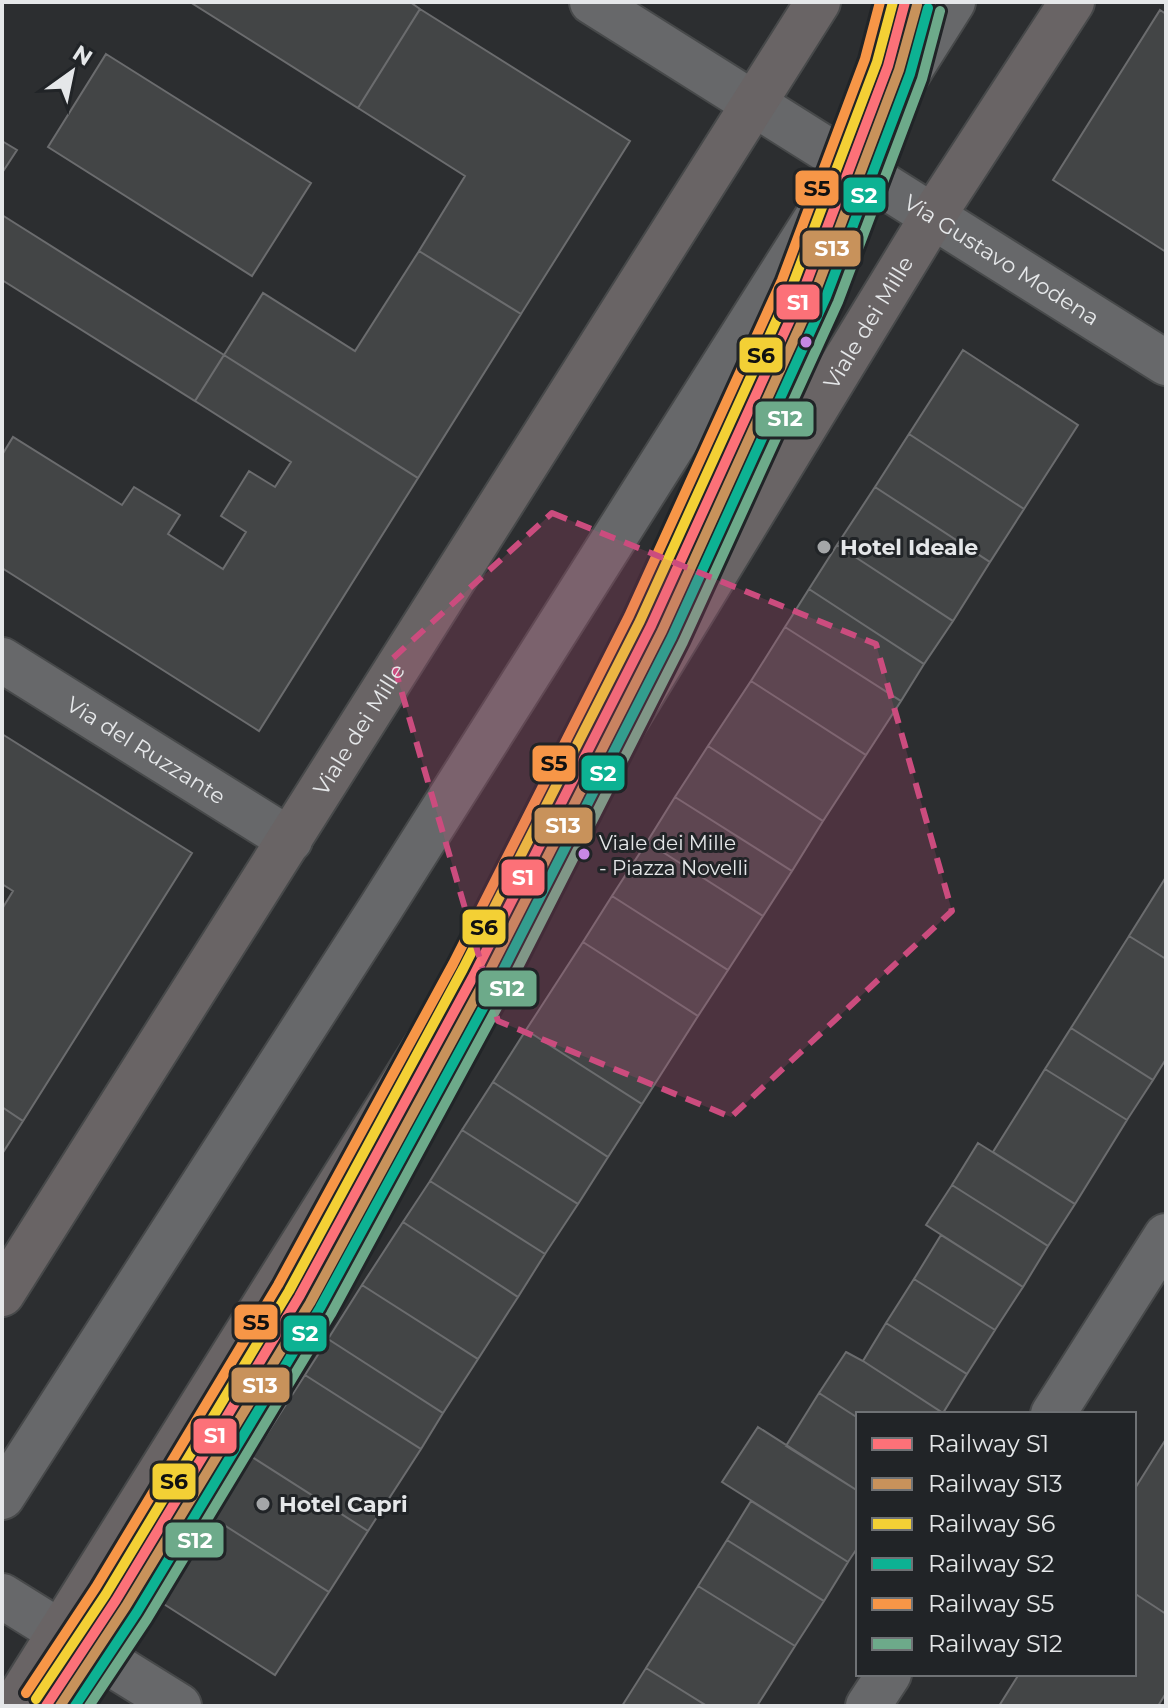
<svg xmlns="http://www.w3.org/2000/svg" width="1168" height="1708" font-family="Montserrat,sans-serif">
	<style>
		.building { fill: #434546; stroke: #6b6c6e; stroke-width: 2 }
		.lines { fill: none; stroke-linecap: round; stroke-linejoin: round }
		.minor-casing { stroke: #47494a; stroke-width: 48 }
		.major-casing { stroke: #47494a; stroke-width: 48 }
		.minor { stroke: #67686a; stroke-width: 44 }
		.major { stroke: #696465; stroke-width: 44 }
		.rail-1-casing { stroke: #212427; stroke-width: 16 }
		.rail-2-casing { stroke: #212427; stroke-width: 16 }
		.rail-3-casing { stroke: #212427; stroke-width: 16 }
		.rail-4-casing { stroke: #212427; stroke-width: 16 }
		.rail-5-casing { stroke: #212427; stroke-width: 16 }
		.rail-6-casing { stroke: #212427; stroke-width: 16 }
		.rail-1 { stroke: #fc7178; stroke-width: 10 }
		.rail-2 { stroke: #c8925b; stroke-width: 10 }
		.rail-3 { stroke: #f3d035; stroke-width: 10 }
		.rail-4 { stroke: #0db293; stroke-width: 10 }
		.rail-5 { stroke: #f79647; stroke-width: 10 }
		.rail-6 { stroke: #6daa8a; stroke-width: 10 }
		.marked { fill: #cb4c7e; fill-opacity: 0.2; stroke: #cb4c7e; stroke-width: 6; stroke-dasharray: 16 10; stroke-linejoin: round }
		.bus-dot { fill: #c787e3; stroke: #212427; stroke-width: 3 }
		.poi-dot { fill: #a4a6a8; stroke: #212427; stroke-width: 3 }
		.labels { text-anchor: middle; stroke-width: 6; stroke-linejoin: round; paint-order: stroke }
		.bus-label { font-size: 20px; fill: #e5e7e9; stroke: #212427; text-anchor: start }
		.street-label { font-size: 22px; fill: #e5e7e9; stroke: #212427 }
		.poi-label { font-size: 22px; font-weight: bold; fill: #e5e7e9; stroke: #212427; text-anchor: start }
		.line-badge { stroke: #212427; stroke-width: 3 }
		.badge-label { font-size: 22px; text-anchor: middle; font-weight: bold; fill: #fff }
		.pale-badge-label { font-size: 22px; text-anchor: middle; font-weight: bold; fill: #111 }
	</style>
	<rect width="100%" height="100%" fill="#2c2e30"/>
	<path class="building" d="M190 2H410L420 9 358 108Z
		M420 9 630 141 521 314 419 251 465 176 358 108Z
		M1160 10 1166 14V252L1053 180Z
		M106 54 311 183 252 276 48 147Z
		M2 141 17 150 2 173Z
		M2 215 224 355 195 401 2 280Z
		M419 251 521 314 418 478 224 355 263 293 355 351Z
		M963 350 1078 425 1024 509 909 434Z
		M224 355 418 478 259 731 2 568V455L13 437 122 505 134 487 180 515 168 534 223 569 246 532 221 516 249 471 275 487 291 462 195 401Z
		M909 434 1024 509 990 562 875 487Z
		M875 487 990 562 953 621 837 545Z
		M837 545 953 621 924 664 809 589Z
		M809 589 924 664 901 701 785 627Z
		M785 627 901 701 866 755 751 681Z
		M751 681 866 755 823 821 708 746Z
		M2 734 192 853 23 1121 2 1107V909L13 891 2 884Z
		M708 746 823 821 792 871 675 797Z
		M675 797 792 871 763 916 647 842Z
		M647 842 763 916 728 970 612 896Z
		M1166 877V959L1129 936Z
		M612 896 728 970 698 1016 583 942Z
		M1129 936 1166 959V1059L1153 1080 1071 1028Z
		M583 942 698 1016 642 1104 526 1030Z
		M1071 1028 1153 1080 1127 1120 1045 1069Z
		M526 1030 642 1104 608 1157 493 1082Z
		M1045 1069 1127 1120 1075 1204 993 1152Z
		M493 1082 608 1157 578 1204 462 1130Z
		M2 1107 23 1121 2 1154Z
		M462 1130 578 1204 545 1254 430 1181Z
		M978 1143 1075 1204 1048 1246 952 1185Z
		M430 1181 545 1254 518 1297 403 1222Z
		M952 1185 1048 1246 1023 1287 926 1225Z
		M403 1222 518 1297 478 1359 362 1285Z
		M941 1235 1023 1287 995 1330 914 1279Z
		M914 1279 995 1330 967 1374 886 1323Z
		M362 1285 478 1359 443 1413 328 1339Z
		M886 1323 967 1374 943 1413 863 1361Z
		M328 1339 443 1413 421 1449 305 1375Z
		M846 1352 863 1361 943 1413 858 1414V1418L819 1393Z
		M305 1375 421 1449 368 1531 252 1457Z
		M819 1393 858 1418V1491L786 1446Z
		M758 1427 858 1491V1547L848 1562 722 1482Z
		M1166 1439V1614L1134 1593V1490Z
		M252 1457 368 1531 329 1592 213 1518Z
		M751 1501 848 1562 824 1601 727 1540Z
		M213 1518 329 1592 275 1675 159 1601Z
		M727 1540 824 1601 795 1646 698 1586Z
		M698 1586 795 1646 757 1706H707L646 1668Z
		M1134 1593 1166 1614V1693L1158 1706H999L1019 1674H1134Z
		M646 1668 707 1706H622Z"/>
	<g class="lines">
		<defs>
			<g id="minor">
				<path id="s1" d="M592 2 1166 363"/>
				<path id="s2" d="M2 660 290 840"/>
				<path d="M1053 1414 1166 1236"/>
				<path d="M2 1497 380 909 953 2"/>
				<path d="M2 1596 179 1706"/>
				<path d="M868 1706 889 1674"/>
			</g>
			<g id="major">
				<path id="s3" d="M2 1294 818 2"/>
				<path id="s4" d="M14 1706 470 976 933 216 1072 2"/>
			</g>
		</defs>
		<use href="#minor" class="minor-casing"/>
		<use href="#major" class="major-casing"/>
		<use href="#minor" class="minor"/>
		<use href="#major" class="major"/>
		<defs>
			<path id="rail-1" d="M46 1706 116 1600 299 1297 474 975 651 626 804 289 888 66 905 2"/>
			<path id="rail-2" d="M60 1706 126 1606 310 1303 485 980 662 631 815 293 899 70 917 5"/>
			<path id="rail-3" d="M36 1699 106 1594 289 1291 463 969 640 621 793 284 877 62 893 2"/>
			<path id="rail-4" d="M75 1706 137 1612 320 1308 495 986 672 637 826 297 910 74 928 8"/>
			<path id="rail-5" d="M26 1693 96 1587 278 1285 453 964 629 616 782 280 865 59 880 2"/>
			<path id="rail-6" d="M89 1706 147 1619 331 1314 506 991 683 642 838 302 922 79 940 11"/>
		</defs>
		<use href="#rail-1" class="rail-1-casing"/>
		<use href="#rail-2" class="rail-2-casing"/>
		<use href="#rail-3" class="rail-3-casing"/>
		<use href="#rail-4" class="rail-4-casing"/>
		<use href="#rail-5" class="rail-5-casing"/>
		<use href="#rail-6" class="rail-6-casing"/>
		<use href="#rail-1" class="rail-1"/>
		<use href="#rail-2" class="rail-2"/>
		<use href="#rail-3" class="rail-3"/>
		<use href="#rail-4" class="rail-4"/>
		<use href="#rail-5" class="rail-5"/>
		<use href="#rail-6" class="rail-6"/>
	</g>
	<path class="marked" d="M552 513 876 644 952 911 731 1117 498 1021 392 659Z"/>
	<g class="bus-dot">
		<circle cx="806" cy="342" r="7"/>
		<circle cx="584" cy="854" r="7"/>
	</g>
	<g class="poi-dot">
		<circle cx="824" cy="547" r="8"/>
		<circle cx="263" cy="1504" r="8"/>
	</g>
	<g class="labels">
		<g class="bus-label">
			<text x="599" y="850">Viale dei Mille<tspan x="599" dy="25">- Piazza Novelli</tspan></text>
		</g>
		<g class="street-label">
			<text dy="8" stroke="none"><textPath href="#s1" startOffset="484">Via Gustavo Modena</textPath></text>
			<text dy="8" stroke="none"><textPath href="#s4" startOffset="1626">Viale dei Mille</textPath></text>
			<text dy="8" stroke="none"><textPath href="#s3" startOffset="668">Viale dei Mille</textPath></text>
			<text dy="8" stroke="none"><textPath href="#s2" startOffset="170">Via del Ruzzante</textPath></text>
		</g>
		<g class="poi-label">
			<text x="840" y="555">Hotel Ideale</text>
			<text x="279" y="1512">Hotel Capri</text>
		</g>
	</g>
	<g class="line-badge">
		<rect x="794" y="169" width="46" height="38" rx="8" fill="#f79647"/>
		<rect x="842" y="176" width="45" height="38" rx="8" fill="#0db293"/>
		<rect x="801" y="229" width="61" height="39" rx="8" fill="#c8925b"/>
		<rect x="775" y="283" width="46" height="38" rx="8" fill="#fc7178"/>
		<rect x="738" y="336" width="46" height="38" rx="8" fill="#f3d035"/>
		<rect x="754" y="400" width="61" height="38" rx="8" fill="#6daa8a"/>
		<rect x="531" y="744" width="46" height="39" rx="8" fill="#f79647"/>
		<rect x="580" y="754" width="46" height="38" rx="8" fill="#0db293"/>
		<rect x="533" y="806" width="61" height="39" rx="8" fill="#c8925b"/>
		<rect x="500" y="858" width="46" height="39" rx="8" fill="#fc7178"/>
		<rect x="461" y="908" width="46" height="38" rx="8" fill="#f3d035"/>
		<rect x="477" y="969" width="61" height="39" rx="8" fill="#6daa8a"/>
		<rect x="233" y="1303" width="46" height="38" rx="8" fill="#f79647"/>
		<rect x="282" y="1314" width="46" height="39" rx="8" fill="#0db293"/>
		<rect x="230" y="1366" width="61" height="38" rx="8" fill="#c8925b"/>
		<rect x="192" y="1417" width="46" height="38" rx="8" fill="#fc7178"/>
		<rect x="151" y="1462" width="46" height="39" rx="8" fill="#f3d035"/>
		<rect x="164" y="1521" width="61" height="38" rx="8" fill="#6daa8a"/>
	</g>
	<g class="badge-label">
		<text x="864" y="203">S2</text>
		<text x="832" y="256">S13</text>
		<text x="798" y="310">S1</text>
		<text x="785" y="426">S12</text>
		<text x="603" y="781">S2</text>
		<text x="563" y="833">S13</text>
		<text x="523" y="885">S1</text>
		<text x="507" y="996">S12</text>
		<text x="305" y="1341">S2</text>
		<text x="260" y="1393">S13</text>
		<text x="215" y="1443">S1</text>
		<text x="195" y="1548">S12</text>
	</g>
	<g class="pale-badge-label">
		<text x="817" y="196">S5</text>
		<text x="761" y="363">S6</text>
		<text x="554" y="771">S5</text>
		<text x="484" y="935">S6</text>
		<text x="256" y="1330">S5</text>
		<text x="174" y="1489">S6</text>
	</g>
	<rect width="1168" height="1708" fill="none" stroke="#e5e7e9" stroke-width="8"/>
	<rect x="856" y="1412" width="280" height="264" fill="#212427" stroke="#6f7275" stroke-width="2"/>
	<rect x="872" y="1438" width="40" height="12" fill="#fc7178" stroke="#6f7275" stroke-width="2"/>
	<text x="928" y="1452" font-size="24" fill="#e5e7e9">Railway S1</text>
	<rect x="872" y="1478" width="40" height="12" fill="#c8925b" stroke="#6f7275" stroke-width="2"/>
	<text x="928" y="1492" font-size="24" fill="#e5e7e9">Railway S13</text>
	<rect x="872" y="1518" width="40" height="12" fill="#f3d035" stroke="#6f7275" stroke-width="2"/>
	<text x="928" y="1532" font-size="24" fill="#e5e7e9">Railway S6</text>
	<rect x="872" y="1558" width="40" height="12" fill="#0db293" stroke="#6f7275" stroke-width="2"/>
	<text x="928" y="1572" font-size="24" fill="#e5e7e9">Railway S2</text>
	<rect x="872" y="1598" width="40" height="12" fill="#f79647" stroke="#6f7275" stroke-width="2"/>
	<text x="928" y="1612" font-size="24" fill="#e5e7e9">Railway S5</text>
	<rect x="872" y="1638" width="40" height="12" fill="#6daa8a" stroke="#6f7275" stroke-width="2"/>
	<text x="928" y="1652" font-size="24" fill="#e5e7e9">Railway S12</text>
	<g transform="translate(72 72) rotate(33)" stroke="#212427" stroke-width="6" paint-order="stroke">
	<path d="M0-6L14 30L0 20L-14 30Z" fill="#e5e7e9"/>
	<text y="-12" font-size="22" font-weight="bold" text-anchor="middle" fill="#e5e7e9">N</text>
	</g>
</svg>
